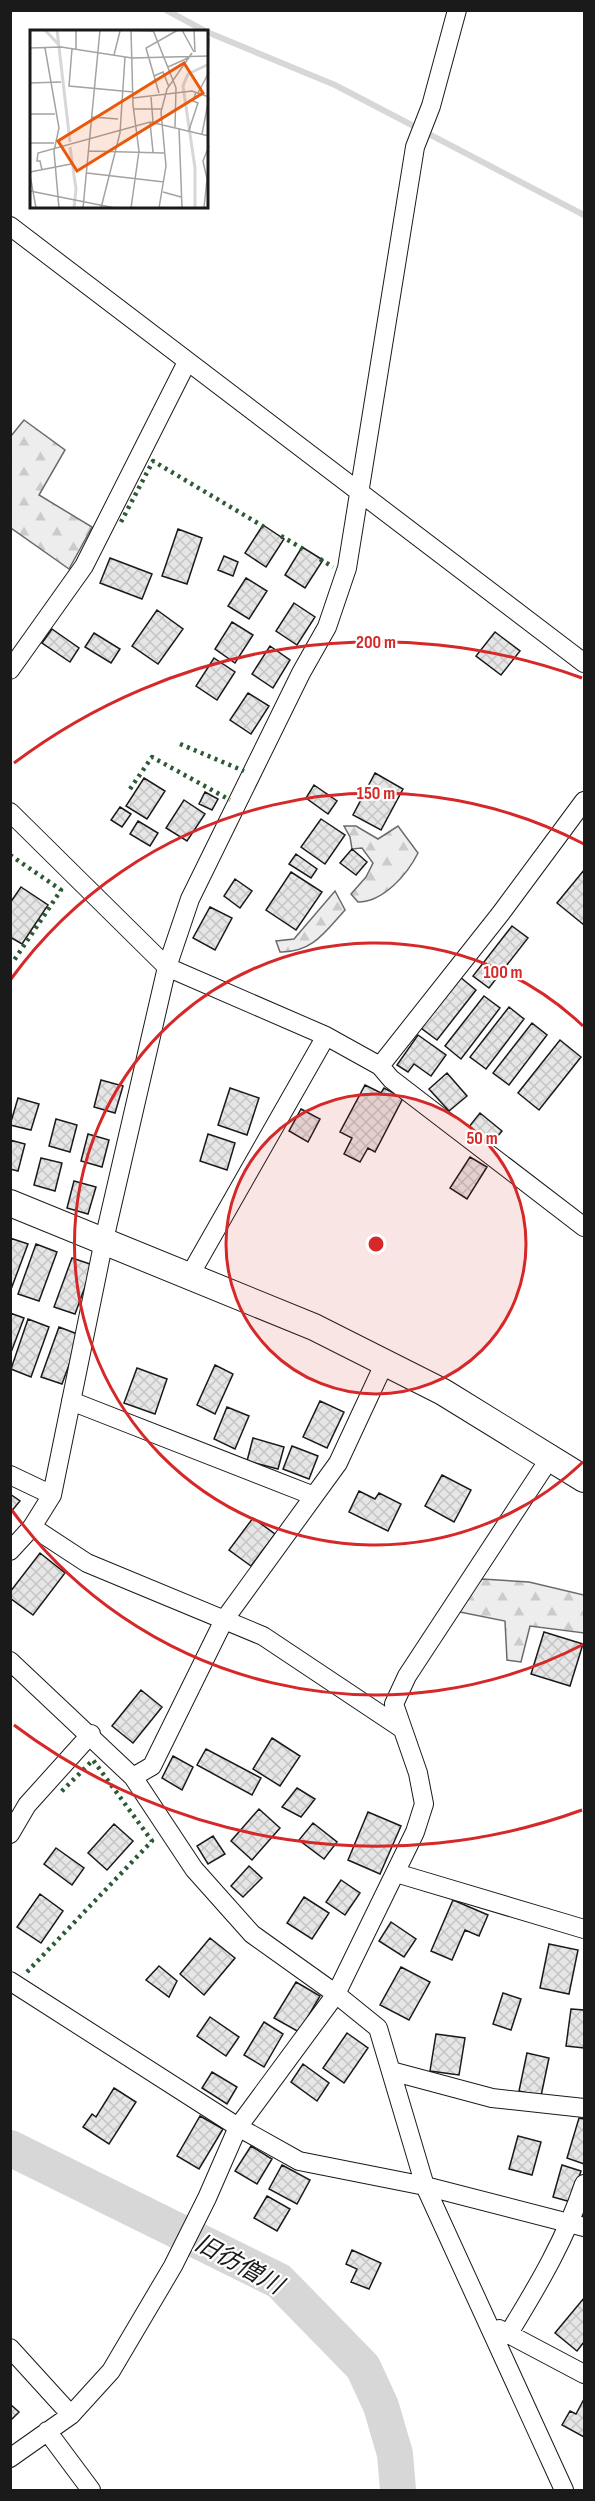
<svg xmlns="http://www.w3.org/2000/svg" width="595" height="2501" font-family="'Sofia Sans Condensed','Noto Sans JP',sans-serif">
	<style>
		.forest { fill: url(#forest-firs); stroke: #6a6a6a; stroke-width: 1.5 }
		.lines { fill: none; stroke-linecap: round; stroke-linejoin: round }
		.stream { stroke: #d7d7d7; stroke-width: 6 }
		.river { stroke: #d7d7d7; stroke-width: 36 }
		.building { fill: url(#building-cross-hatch); stroke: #1a1a1a; stroke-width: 1.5 }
		.street-casing { stroke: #1a1a1a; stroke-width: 20 }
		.secondary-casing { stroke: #1a1a1a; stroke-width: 28 }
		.street { stroke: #fff; stroke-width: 18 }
		.secondary { stroke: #fff; stroke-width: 26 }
		.hedge { stroke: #2b5a34; stroke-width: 4.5; stroke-dasharray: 3 4.5; stroke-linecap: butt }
		.ring { fill: none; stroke: #d62828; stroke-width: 3 }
		.labels { text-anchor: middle; stroke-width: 4.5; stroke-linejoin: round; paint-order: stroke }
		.water-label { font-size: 24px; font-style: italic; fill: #1a1a1a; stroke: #fff }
		.inset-river { fill: none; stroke: #d7d7d7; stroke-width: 3 }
		.inset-road { fill: none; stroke: #a3a3a3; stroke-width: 1.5 }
		.view { fill: #e8590c; fill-opacity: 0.15; stroke: #e8590c; stroke-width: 3 }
		.inset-edge { fill: none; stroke: #1a1a1a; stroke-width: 3 }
		.centre { fill: #d62828; stroke: #fff; stroke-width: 3 }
		.ring-label { font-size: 18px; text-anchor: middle; font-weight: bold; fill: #d62828; stroke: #fff; stroke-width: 4.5; stroke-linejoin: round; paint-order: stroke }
	</style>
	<defs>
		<pattern id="forest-firs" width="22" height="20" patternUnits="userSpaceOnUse" patternTransform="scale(1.5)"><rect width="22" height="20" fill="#ededed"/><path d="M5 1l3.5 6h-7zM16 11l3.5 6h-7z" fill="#cbcbcb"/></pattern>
		<pattern id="building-cross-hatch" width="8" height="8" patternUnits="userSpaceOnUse" patternTransform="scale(1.5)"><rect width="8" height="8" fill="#e6e6e6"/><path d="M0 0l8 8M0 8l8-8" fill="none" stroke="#c5c5c5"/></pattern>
	</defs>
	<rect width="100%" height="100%" fill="#fff"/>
	<path class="forest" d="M24 420 65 450 39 495 92 527 69 569 11 528V436Z
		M344 826H356L378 839 398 826 418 853C407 875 383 902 358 902L351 894 366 877 373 863 362 848 352 849 350 837Z
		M335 891 345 910C325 932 312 953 280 952L276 941 294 939Z
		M482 1579 529 1582 584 1595V1633L530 1626 521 1662 507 1660 505 1621 450 1610Z"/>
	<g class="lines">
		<path class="stream" d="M166 10 207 32
			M207 32 335 85 584 215"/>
		<path class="river" d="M10 2148 279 2281 363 2367 381 2406 395 2454 398 2490"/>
	</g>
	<path class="building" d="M263 525 284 539 266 567 245 553Z
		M178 529 202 538 187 584 162 576Z
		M302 547 323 560 305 588 285 575Z
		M224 556 238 562 233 576 218 570Z
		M110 558 152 574 142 599 100 583Z
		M246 578 267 591 249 619 228 606Z
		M294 603 315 617 297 645 276 631Z
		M157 610 183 629 158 664 132 646Z
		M232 622 253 635 235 663 215 649Z
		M52 629 79 648 70 662 42 643Z
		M495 632 520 651 501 675 476 656Z
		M94 633 120 649 111 663 85 647Z
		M270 646 290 660 273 688 252 674Z
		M214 658 235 672 217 700 196 686Z
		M248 693 269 706 251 734 230 720Z
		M375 773 403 789 381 830 353 815Z
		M144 778 165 791 147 819 126 806Z
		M314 785 337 801 328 814 306 798Z
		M205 792 218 799 212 810 199 804Z
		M184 800 205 814 187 841 166 828Z
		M120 807 131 814 122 827 111 820Z
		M321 819 345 835 325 864 301 847Z
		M138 821 158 833 150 846 130 834Z
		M352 849 367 862 356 875 340 863Z
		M296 854 317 869 311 878 289 864Z
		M584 870V925L557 903Z
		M291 872 322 892 296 930 266 910Z
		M235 879 252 891 240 908 224 896Z
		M21 887 48 905 22 944 10 937V903Z
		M210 907 232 918 215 950 193 938Z
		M512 926 528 938 489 988 473 976Z
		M460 977 476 990 437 1040 421 1028Z
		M484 996 500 1008 461 1059 445 1046Z
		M509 1007 524 1019 486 1069 470 1057Z
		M532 1023 547 1035 509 1085 493 1073Z
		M418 1035 446 1055 431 1076 414 1064 408 1072 397 1065Z
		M560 1040 581 1057 539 1110 518 1093Z
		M447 1073 467 1096 449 1111 429 1089Z
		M101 1080 123 1086 115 1113 94 1107Z
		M365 1085 381 1093 384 1088 403 1098 375 1152 368 1148 360 1162 344 1154 352 1138 340 1132Z
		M230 1088 259 1098 247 1135 218 1125Z
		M18 1098 39 1104 31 1130 10 1125Z
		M301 1109 320 1119 308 1142 289 1131Z
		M480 1113 502 1131 490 1145 468 1128Z
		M56 1119 77 1125 70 1152 49 1146Z
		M88 1134 109 1140 102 1167 81 1161Z
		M208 1134 235 1143 227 1170 200 1161Z
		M10 1140 25 1144 18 1171 10 1169Z
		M470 1157 487 1167 467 1199 450 1188Z
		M41 1158 62 1163 55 1191 34 1185Z
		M74 1181 96 1187 88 1214 67 1208Z
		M10 1238 28 1244 10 1292Z
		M36 1244 57 1252 39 1301 18 1294Z
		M72 1258 93 1265 75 1314 54 1307Z
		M10 1313 24 1318 10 1355Z
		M28 1319 49 1327 31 1377 11 1369Z
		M59 1327 80 1335 62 1384 41 1377Z
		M215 1365 233 1374 215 1414 197 1405Z
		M137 1368 167 1379 155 1414 124 1403Z
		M320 1401 344 1412 327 1448 303 1437Z
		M227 1407 249 1416 235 1449 214 1439Z
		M253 1438 284 1447 278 1469 247 1461Z
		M292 1446 318 1456 309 1479 283 1469Z
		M442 1475 471 1490 454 1522 425 1506Z
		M359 1491 375 1499 379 1493 401 1504 388 1531 349 1512Z
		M10 1494 20 1501 10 1513Z
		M253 1518 275 1534 251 1566 229 1550Z
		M40 1553 65 1573 33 1615 10 1598V1592Z
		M544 1632 583 1644 570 1686 531 1674Z
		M141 1690 162 1707 133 1743 112 1726Z
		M272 1738 300 1756 280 1786 253 1769Z
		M206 1749 261 1778 252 1795 197 1765Z
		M173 1756 193 1767 182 1790 162 1778Z
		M297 1788 315 1799 301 1817 282 1807Z
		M259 1809 280 1828 252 1860 231 1841Z
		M368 1812 401 1826 380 1874 348 1860Z
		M313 1823 337 1842 324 1859 299 1840Z
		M114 1824 133 1841 107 1870 88 1853Z
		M213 1836 225 1854 208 1864 197 1846Z
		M56 1848 84 1868 72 1885 44 1864Z
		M249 1866 262 1878 243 1897 231 1886Z
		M341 1880 360 1893 345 1915 326 1902Z
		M40 1894 63 1911 41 1943 17 1927Z
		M304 1897 329 1913 312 1939 287 1923Z
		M453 1900 488 1915 479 1936 465 1930 452 1960 431 1951Z
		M391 1922 416 1939 404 1957 379 1941Z
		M210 1938 235 1958 204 1995 180 1974Z
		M549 1944 578 1950 569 1994 540 1988Z
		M159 1966 177 1981 169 1997 146 1980Z
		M401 1967 430 1982 409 2020 380 2005Z
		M296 1982 320 1996 299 2032 274 2018Z
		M503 1993 521 1999 511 2030 493 2024Z
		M571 2009 584 2010V2048L566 2046Z
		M210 2017 239 2037 226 2056 197 2036Z
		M264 2022 283 2034 264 2067 244 2055Z
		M347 2033 368 2048 344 2083 323 2068Z
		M436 2034 465 2038 459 2075 430 2071Z
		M527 2053 549 2058 541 2096 519 2091Z
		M303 2064 329 2083 317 2101 291 2082Z
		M212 2072 237 2087 227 2104 202 2088Z
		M114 2088 136 2102 109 2144 83 2127 92 2114 96 2117Z
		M200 2116 223 2129 199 2169 177 2156Z
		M579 2118 584 2119V2164L567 2158Z
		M518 2136 541 2142 532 2175 509 2169Z
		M251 2146 272 2159 257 2184 235 2171Z
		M282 2165 310 2180 297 2204 269 2189Z
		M562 2165 581 2171 571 2202 553 2197Z
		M267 2196 290 2209 277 2231 254 2218Z
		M352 2250 381 2263 369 2289 351 2282 357 2269 346 2264Z
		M584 2298V2342L577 2351 555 2333Z
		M584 2399V2437L562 2425 570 2411 576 2414Z
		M10 2404 19 2412 10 2421Z"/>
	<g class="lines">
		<defs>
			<path id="street" d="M10 226 584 663
				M10 670 84 566 187 362
				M10 812 167 967 326 1036 380 1066 391 1079 584 1227
				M380 1066 501 913 584 801
				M190 1275 326 1036
				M71 1401 314 1496
				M10 1475 52 1495
				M32 1527 87 1563 263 1636 401 1728
				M10 1551 32 1527 52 1495 104 1240 167 967 190 899 301 673 327 627 347 568 415 147 431 106 457 10
				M10 1661 133 1777 194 1869 252 1934 336 1994 378 2028 425 2186 564 2490
				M133 1777 152 1766 224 1620 338 1463 385 1362
				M10 1834 27 1805 91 1734
				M396 1873 584 1929
				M10 1981 238 2127 299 2161 425 2186 584 2227
				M391 2071 492 2098 584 2108
				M499 2329 584 2374
				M509 2333C539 2284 566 2238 584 2184
				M10 2348 71 2415
				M47 2431 91 2490
				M10 2458 71 2415 111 2371 173 2266 207 2198 238 2127 336 1994 415 1832 424 1804 418 1773 394 1704 407 1676 550 1458"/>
			<path id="secondary" d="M10 1203 314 1327 443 1392 584 1479"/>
		</defs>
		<use href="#street" class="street-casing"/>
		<use href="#secondary" class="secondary-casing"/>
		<use href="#street" class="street"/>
		<use href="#secondary" class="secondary"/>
		<path class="hedge" d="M121 522 153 461 266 528
			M281 536 305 550
			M320 559 333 567
			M180 744 244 771
			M130 789 152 757 230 800
			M10 855 61 890 13 962
			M27 1972 152 1841 93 1760 60 1793"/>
	</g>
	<circle cx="376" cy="1244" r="150" fill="#d62828" fill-opacity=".12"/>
	<g class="ring">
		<circle cx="376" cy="1244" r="150"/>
		<path d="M583 1462A301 301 0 1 1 583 1026"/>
		<path d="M584 1644A451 451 0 0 1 11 1509M11 979A451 451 0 0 1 584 844"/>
		<path d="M582 1810A602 602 0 0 1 14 1725M14 763A602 602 0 0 1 582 678"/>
	</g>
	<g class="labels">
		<g class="water-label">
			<text transform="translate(239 2264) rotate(29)" y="8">旧彷僧川</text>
		</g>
	</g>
	<g transform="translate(30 30)">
		<rect width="178" height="178" fill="#fff"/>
		<path class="inset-river" d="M15 0 29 15M27 0 40 112M40 117 46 159 44 178M165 178V138L153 56 158 44 179 34"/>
		<path class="inset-road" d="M46 0V20M85 0 123 1M101 0 103 75 109 121 101 178M123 0 146 58 145 97M152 0 164 22M164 0 165 22M0 18 31 17 102 28 179 26M15 18 29 98 24 121 29 178M42 19 39 56 103 62M84 25 90 1M178 26 179 8M138 37 158 28M124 46 133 42 139 57M0 53 31 52M129 63 116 18 148 0M168 63 179 42M121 67 123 92M103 68 162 61 179 67M104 79H132M0 84H25M62 87 88 89M120 92 123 122M149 98 152 178M159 100 168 73 163 71 166 62M172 104 179 68M0 113H24M59 121 134 123M12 140 10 131H7L8 123 120 92 179 106M0 142 41 134M57 143 134 152M0 145 6 178M0 161 85 178M133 162 151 167M53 178 70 0M71 178 90 103 95 27M129 178 136 136 131 82 137 59 162 23M174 178 177 149 173 131 179 116"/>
		<path class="view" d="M154 33 173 63 47 141 28 111Z"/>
		<rect width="178" height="178" class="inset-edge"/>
	</g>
	<circle cx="376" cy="1244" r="9" class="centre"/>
	<g class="ring-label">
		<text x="376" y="648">200 m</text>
		<text x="376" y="799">150 m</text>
		<text x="503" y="978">100 m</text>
		<text x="482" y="1144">50 m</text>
	</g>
	<rect width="595" height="2501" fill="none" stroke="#1a1a1a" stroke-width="24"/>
</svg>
